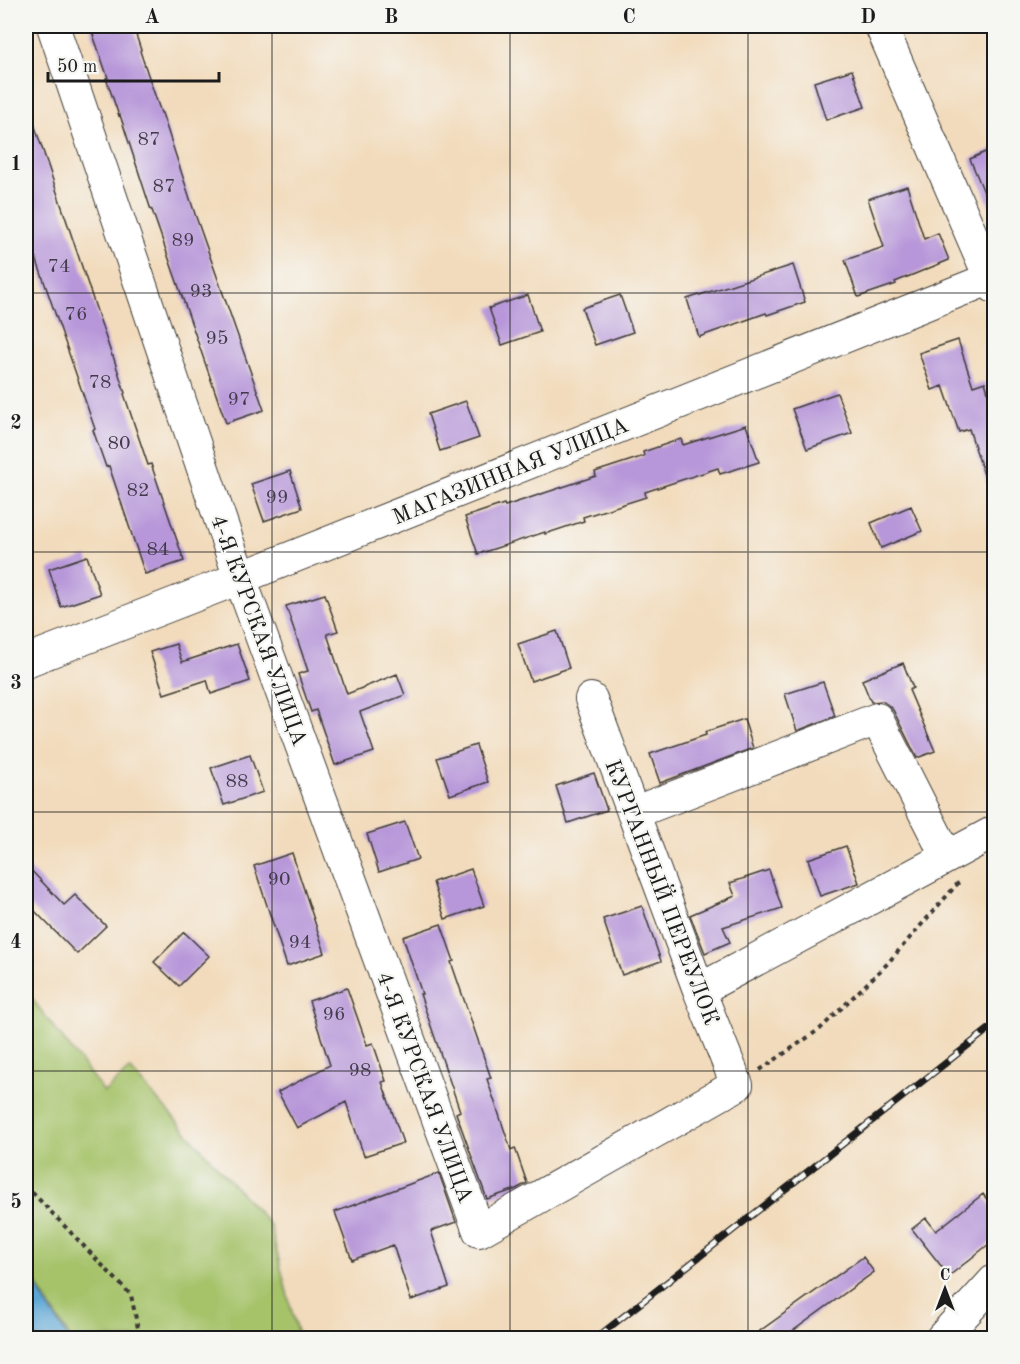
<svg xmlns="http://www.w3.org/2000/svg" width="1020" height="1364" font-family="'Old Standard TT',serif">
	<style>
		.green { fill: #a6c36a; stroke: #617043; stroke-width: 1.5 }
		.water { fill: #5ca6d4; stroke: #3c6178; stroke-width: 1.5 }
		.building { fill: #b797d9 }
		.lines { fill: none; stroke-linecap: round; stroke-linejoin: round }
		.minor-casing { stroke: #3c3934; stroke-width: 34 }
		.path { stroke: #3c3934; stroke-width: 4; stroke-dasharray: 4.5 4.5; stroke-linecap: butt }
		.minor { stroke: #fff; stroke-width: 32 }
		.rail-casing { stroke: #1c1c1c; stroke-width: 7 }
		.rail { stroke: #f6f6f2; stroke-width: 4.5; stroke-dasharray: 14; stroke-linecap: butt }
		.grid { fill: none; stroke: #1c1c1c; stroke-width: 1.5; stroke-opacity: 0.55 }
		.labels { text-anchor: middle; stroke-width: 4.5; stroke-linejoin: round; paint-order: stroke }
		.number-label { font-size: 20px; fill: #433b4b }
		.street-label { font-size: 22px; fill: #1c1c1c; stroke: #f6f6f2 }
		.neatline { fill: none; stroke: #1c1c1c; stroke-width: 2 }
		.grid-label { font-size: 20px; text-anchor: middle; font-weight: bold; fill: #1c1c1c }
	</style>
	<rect width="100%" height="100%" fill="#f6f6f2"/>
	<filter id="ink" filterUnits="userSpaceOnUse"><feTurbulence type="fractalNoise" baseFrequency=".0167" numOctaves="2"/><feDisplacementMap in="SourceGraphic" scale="12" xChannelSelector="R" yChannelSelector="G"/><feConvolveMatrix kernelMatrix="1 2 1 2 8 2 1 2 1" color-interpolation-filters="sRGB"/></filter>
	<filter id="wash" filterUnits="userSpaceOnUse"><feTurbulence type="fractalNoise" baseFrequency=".008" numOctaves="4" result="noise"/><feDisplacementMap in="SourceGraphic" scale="24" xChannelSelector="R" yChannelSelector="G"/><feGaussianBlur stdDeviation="1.35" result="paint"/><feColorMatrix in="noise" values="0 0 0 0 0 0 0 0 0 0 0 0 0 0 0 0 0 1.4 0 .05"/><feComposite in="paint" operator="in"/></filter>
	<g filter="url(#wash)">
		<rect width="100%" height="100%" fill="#f2dbbc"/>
		<path class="green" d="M26 991 104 1092 130 1069 270 1225 297 1332 302 1338H70L33 1278 26 1270Z"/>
		<path class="water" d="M26 1273 32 1280 68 1338H26Z"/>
		<g id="blocks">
			<path class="building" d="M90 26H133L141 50 140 51 161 113H162L195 214 264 410 226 423 152 210H151L120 115 119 116 106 78H108Z
				M852 70 865 107 826 120 814 82Z
				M29 109 112 356H113L125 393 124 394 148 465 151 464 184 561 145 574 109 466 106 467 93 430 95 429 26 229V110Z
				M994 148V216L970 159Z
				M907 186 924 239 938 233 949 260 895 282 896 284 858 297 845 260 884 247 868 199Z
				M793 265 805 302 767 315 766 313 699 337 687 299Z
				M528 295 540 332 502 345 489 308Z
				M620 295 633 332 595 345 582 308Z
				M958 340 973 386 985 382 994 411V496H991L969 429 959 432 943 386 932 390 919 353Z
				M837 393 852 433 807 449 792 409Z
				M466 401 479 438 440 451 428 414Z
				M746 425 759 462 720 474 718 468 645 492 646 497 583 517 584 521 545 534V532L478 554 465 517 504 504 505 506 596 476 595 472 644 456 643 452 681 439 683 445Z
				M290 471 302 508 264 521 251 484Z
				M911 506 922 531 881 548 871 523Z
				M87 556 100 594 61 607 49 569Z
				M325 594 338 631 327 634 347 694 397 674 405 695 360 712 374 752 335 765 316 710 311 712 298 674 308 671 286 606Z
				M557 631 569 668 531 681 518 644Z
				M176 644 182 662 237 644 250 681 211 694 207 680 164 694 150 652Z
				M903 663 913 688 909 690 935 751 917 758 893 710 888 705 882 701 871 702 862 680Z
				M823 682 835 716 797 731 785 694Z
				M744 719 753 748 660 783 650 754 706 735 705 732Z
				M476 745 488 782 450 795 437 758Z
				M250 755 263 792 224 805 211 768Z
				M594 773 607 810 568 823 556 786Z
				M405 822 418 859 379 872 367 834Z
				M846 846 859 883 820 896 808 859Z
				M292 853 325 953 287 966 254 866Z
				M26 865 64 905 75 895 106 926 77 954 26 902Z
				M471 869 484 906 445 919 433 882Z
				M769 870 782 908 723 927 730 942 705 953 690 915 735 896 730 883Z
				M642 906 661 961 622 975 603 919Z
				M441 924 454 961 451 962 491 1078 487 1079 511 1150 515 1148 527 1183 516 1189 487 1199 456 1113 460 1111 420 994H422L403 937Z
				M184 932 209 956 179 986 154 962Z
				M347 988 367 1045 373 1043 386 1081 382 1082 403 1143 364 1156 346 1102 297 1128 278 1092 330 1065 309 1001Z
				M439 1173 456 1222 431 1231 449 1287 411 1300 393 1245 352 1260 335 1212Z
				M983 1194 994 1209V1240L949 1276 912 1229 926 1218 936 1231Z
				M863 1257 874 1272 783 1338H750Z"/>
		</g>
	</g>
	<g filter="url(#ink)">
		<use href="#blocks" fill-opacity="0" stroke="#3c3934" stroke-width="1.5"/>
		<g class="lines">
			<defs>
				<path id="minor" d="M53 26 240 578 479 1231 737 1085 699 990 591 699
					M881 26 994 287
					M26 661 240 578 994 277
					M633 813 877 719 947 857
					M699 990 994 832
					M942 1338 994 1281"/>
			</defs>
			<use href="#minor" class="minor-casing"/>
			<path class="path" d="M760 1070 820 1029 886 965 959 882
				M26 1186 131 1295 140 1338"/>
			<use href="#minor" class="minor"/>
			<defs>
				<path id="rail" d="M596 1338 994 1025"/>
			</defs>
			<use href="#rail" class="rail-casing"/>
			<use href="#rail" class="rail"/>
		</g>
	</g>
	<path class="grid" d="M272 26V1338M510 26V1338M748 26V1338M26 293H994M26 552H994M26 812H994M26 1071H994"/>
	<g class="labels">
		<g class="number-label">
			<text x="149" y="145">87</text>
			<text x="164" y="192">87</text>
			<text x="183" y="246">89</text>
			<text x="59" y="272">74</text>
			<text x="201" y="297">93</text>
			<text x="76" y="320">76</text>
			<text x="217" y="344">95</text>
			<text x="100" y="388">78</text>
			<text x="239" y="405">97</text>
			<text x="119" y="449">80</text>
			<text x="138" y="496">82</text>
			<text x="277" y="503">99</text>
			<text x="158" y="555">84</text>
			<text x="237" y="787">88</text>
			<text x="279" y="885">90</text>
			<text x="300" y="948">94</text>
			<text x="334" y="1020">96</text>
			<text x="360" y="1076">98</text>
		</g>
		<g class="street-label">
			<text transform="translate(510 470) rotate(-22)" y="8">МАГАЗИННАЯ УЛИЦА</text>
			<text transform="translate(260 630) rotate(70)" y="8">4-Я КУРСКАЯ УЛИЦА</text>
			<text transform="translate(663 892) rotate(69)" y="8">КУРГАННЫЙ ПЕРЕУЛОК</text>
			<text transform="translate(426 1087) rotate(70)" y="8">4-Я КУРСКАЯ УЛИЦА</text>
		</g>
	</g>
	<rect width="1020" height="1364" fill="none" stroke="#f6f6f2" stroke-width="66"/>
	<g transform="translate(945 1289)" stroke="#f6f6f2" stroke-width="4.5" paint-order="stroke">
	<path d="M0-4.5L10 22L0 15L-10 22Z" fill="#1c1c1c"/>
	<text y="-9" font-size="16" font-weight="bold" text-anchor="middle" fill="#1c1c1c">С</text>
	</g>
	<path d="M48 72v9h171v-9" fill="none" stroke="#1c1c1c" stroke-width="3"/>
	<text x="57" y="72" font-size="18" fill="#1c1c1c" stroke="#f6f6f2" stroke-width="4.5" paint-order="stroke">50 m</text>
	<rect x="33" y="33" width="954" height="1298" class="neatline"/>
	<g class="grid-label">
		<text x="152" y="23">A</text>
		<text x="391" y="23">B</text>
		<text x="629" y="23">C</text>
		<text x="868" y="23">D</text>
		<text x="16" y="170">1</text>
		<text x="16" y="429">2</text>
		<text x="16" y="689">3</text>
		<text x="16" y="948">4</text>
		<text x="16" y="1208">5</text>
	</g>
</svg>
